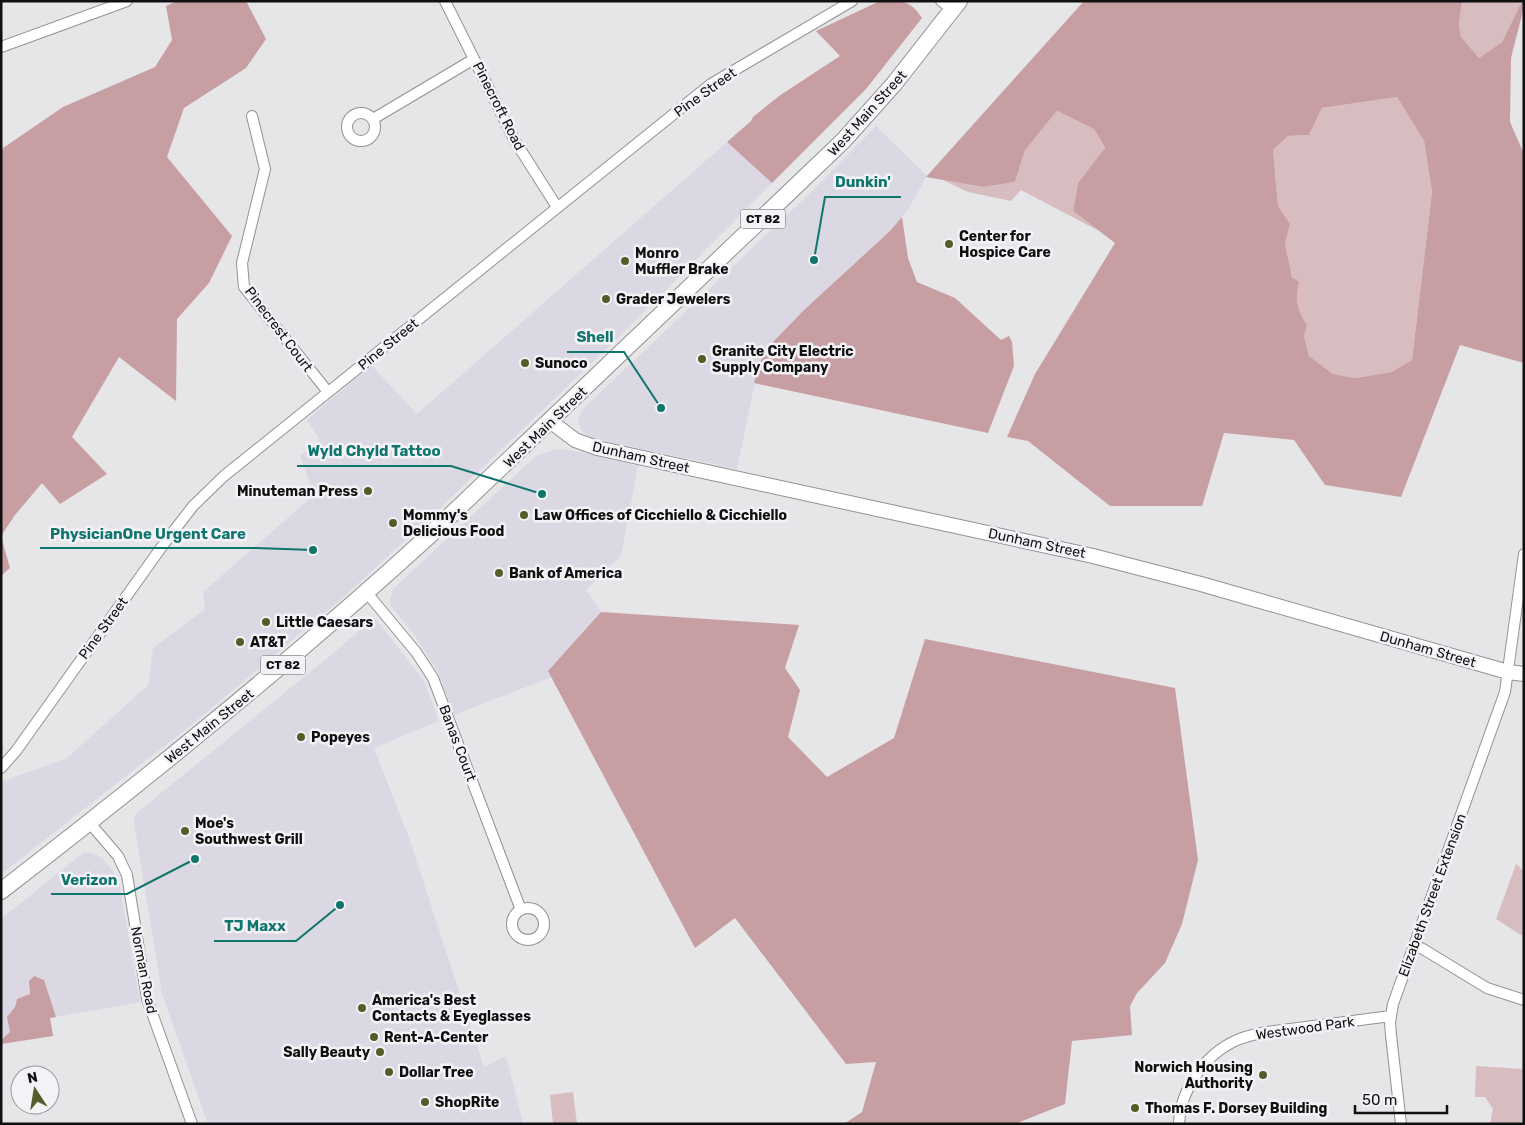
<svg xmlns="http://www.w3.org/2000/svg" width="1525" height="1125" font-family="Rubik,sans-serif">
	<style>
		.built { fill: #dcd8e3 }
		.green { fill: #d7bdbf }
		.forest { fill: #c79fa3; fill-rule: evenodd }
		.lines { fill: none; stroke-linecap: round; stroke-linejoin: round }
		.minor-casing { stroke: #929194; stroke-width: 12 }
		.tertiary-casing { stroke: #929194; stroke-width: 16 }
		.primary-casing { stroke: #929194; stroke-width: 18 }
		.minor { stroke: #fff; stroke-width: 10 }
		.tertiary { stroke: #fff; stroke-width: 14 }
		.primary { stroke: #fff; stroke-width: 16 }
		.poi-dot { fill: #555b29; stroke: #f4f2f6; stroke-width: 2 }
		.labels { text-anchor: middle; stroke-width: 5; stroke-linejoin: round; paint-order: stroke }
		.shield { fill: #f4f2f6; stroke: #555456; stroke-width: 1 }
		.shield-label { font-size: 12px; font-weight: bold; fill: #111011 }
		.street-label { font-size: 14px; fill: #111011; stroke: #f4f2f6 }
		.poi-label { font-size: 14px; font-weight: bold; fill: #111011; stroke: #f4f2f6; text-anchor: start }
		.leader { fill: none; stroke: #0f766e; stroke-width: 2 }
		.callout-dot { fill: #0f766e; stroke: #f4f2f6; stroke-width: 2 }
		.callout-label { font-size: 15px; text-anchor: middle; font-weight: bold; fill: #0f766e; stroke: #f4f2f6; stroke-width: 5; stroke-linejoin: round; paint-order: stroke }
	</style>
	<rect width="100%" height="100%" fill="#e6e5e8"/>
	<path class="built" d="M876 126 927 176 908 210 890 231 804 310 772 343 762 358 758 368 737 469 618 444 590 437 583 432 580 428 578 419 583 409 810 193Z
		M727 142 772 183 621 335 437 511 338 602 190 726 1 874V782L67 758 148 685 153 648 205 609 203 592 314 495 300 456 320 440 307 420 371 365 417 414Z
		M556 449 571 450 638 466 621 556 586 590 601 612 548 671 552 677 454 715 438 672 415 636 391 606 390 600 393 589 536 456Z
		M374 617 424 681 439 721 374 748 409 838 484 1067 506 1056 523 1124H208L162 994 134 822V817L139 811 336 651Z
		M84 852 94 854 102 858 112 870 119 882 140 1002 50 1018 53 1036 1 1044V919Z"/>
	<path class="green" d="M1462 1H1522L1502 42 1479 58 1461 38 1459 25Z
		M1397 97 1424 141 1432 192 1412 360 1393 372 1354 378 1333 374 1309 356 1304 336 1307 325C1297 309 1295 302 1299 283L1292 277 1285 244 1290 224 1278 206 1273 150 1288 136 1309 135 1322 108Z
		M1057 111 1094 129 1105 149 1078 183 1073 211 1099 231 1021 190 1011 201 968 192 943 180 983 187 1015 182 1025 150Z
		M1516 864 1524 871V937L1496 919Z
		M1476 1066 1524 1069V1124H1490L1493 1109 1485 1097H1475Z
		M573 1092 577 1124H553L550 1095Z"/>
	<path class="forest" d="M177 1H246L266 39 246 68 184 108 167 157 232 236 209 283 177 319 176 401 119 357 72 437 107 474 60 504 42 483 15 515 1 536 10 568 1 576V152L3 148 63 107 155 67 172 40 166 6Z
		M880 1C900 0 911 0 922 18L866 89 772 183 727 142 751 121 753 117 779 96 840 56 816 31Z
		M1084 1H1462L1459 25 1461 37 1479 58 1502 42 1522 1H1524V7L1511 58 1510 122 1524 154V363L1460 345 1401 497 1325 485 1294 440 1224 433 1202 506H1110L1028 441 1007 437 1035 374 1115 243 1073 211 1078 183 1105 148 1094 129 1057 111 1025 150 1015 182 983 187 926 177ZM1397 97 1424 141 1432 192 1412 360 1392 372 1355 378 1333 374 1309 356 1304 336 1307 325C1297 309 1295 302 1299 282L1292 277 1285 244 1290 224 1278 206 1273 150 1288 136 1309 135 1322 108Z
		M902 217 908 258 917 282 955 298 1001 340 1009 336 1012 342 1014 366 988 433 754 383 758 368 762 358 772 343 804 310 890 231Z
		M601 612 799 625 785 668 800 690 788 737 827 777 894 738 925 639 1175 688 1198 860 1182 924 1165 963 1137 993 1130 1006 1132 1035 1072 1041 1065 1104 1015 1124H844L862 1112 876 1062 846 1064 735 918 695 948 548 671Z
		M34 976 44 980 56 1017 50 1018 53 1036 1 1044V1040L10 1032 7 1017 15 1007 17 999 30 994 29 981Z"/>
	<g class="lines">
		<defs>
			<path id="minor" d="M445 1 515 141 557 207
				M941 1 953 9
				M1 47 127 1
				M347 127a14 14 0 1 1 28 0a14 14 0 1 1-28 0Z
				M252 116 265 169 242 263 244 287 328 392
				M373 119 474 59
				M367 593 416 652 433 678 521 910
				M1 768 16 751 163 545 193 506 224 476 711 84 852 1
				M89 822 118 856 127 875 147 999 192 1124
				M512 924a16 16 0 1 1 32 0a16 16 0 1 1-32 0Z
				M1414 945 1423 949 1487 988 1524 1000
				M1179 1124C1180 1090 1205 1054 1237 1040 1246 1036 1256 1034 1267 1032L1391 1016
				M1401 1124 1391 1035 1390 1022 1393 1004 1505 692 1524 554"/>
			<path id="tertiary" d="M550 421 575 440 597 448 1093 556 1201 584 1508 672 1524 674"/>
			<path id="primary" d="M1 891C149 777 294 659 432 533L843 141 894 84 959 1"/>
		</defs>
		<use href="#minor" class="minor-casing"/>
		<use href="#tertiary" class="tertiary-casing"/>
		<use href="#primary" class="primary-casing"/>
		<use href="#minor" class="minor"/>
		<use href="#tertiary" class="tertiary"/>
		<use href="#primary" class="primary"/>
	</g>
	<g class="poi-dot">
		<circle cx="949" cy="244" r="5"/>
		<circle cx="625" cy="261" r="5"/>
		<circle cx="606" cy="299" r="5"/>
		<circle cx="702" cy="359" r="5"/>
		<circle cx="525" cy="363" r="5"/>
		<circle cx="368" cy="491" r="5"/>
		<circle cx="524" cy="515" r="5"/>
		<circle cx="393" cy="523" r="5"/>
		<circle cx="499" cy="573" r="5"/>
		<circle cx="266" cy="622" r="5"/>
		<circle cx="240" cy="642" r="5"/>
		<circle cx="301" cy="737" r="5"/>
		<circle cx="185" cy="831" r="5"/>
		<circle cx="362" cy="1008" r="5"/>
		<circle cx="374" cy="1037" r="5"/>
		<circle cx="380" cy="1052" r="5"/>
		<circle cx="389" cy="1072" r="5"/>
		<circle cx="1263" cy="1075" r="5"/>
		<circle cx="425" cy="1102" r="5"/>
		<circle cx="1135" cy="1108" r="5"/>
	</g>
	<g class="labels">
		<g class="shield">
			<rect x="740.5" y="209.5" width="45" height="19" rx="4"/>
			<rect x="260.5" y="655.5" width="45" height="19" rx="4"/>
		</g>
		<g class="shield-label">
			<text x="763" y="223">CT 82</text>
			<text x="283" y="669">CT 82</text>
		</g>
		<g class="street-label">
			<text transform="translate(705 92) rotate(-36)" y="5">Pine Street</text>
			<text transform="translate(499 106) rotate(63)" y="5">Pinecroft Road</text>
			<text transform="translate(867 113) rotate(-48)" y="5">West Main Street</text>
			<text transform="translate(279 329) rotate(53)" y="5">Pinecrest Court</text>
			<text transform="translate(388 344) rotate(-39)" y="5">Pine Street</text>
			<text transform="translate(545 427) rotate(-44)" y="5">West Main Street</text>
			<text transform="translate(641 457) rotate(13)" y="5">Dunham Street</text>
			<text transform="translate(1037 543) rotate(12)" y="5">Dunham Street</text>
			<text transform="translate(103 628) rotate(-54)" y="5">Pine Street</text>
			<text transform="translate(1428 649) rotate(16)" y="5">Dunham Street</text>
			<text transform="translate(209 726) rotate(-39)" y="5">West Main Street</text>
			<text transform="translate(458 743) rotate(69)" y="5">Banas Court</text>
			<text transform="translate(1432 895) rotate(-70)" y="5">Elizabeth Street Extension</text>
			<text transform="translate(144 970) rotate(79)" y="5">Norman Road</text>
			<text transform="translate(1305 1028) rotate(-8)" y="5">Westwood Park</text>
		</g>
		<g class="poi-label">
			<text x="959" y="241">Center for<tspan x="959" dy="16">Hospice Care</tspan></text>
			<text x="635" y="258">Monro<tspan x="635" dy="16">Muffler Brake</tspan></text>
			<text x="616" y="304">Grader Jewelers</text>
			<text x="712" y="356">Granite City Electric<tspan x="712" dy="16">Supply Company</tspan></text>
			<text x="535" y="368">Sunoco</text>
			<text x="358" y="496" text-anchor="end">Minuteman Press</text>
			<text x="403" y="520">Mommy's<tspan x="403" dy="16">Delicious Food</tspan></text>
			<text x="534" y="520">Law Offices of Cicchiello &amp; Cicchiello</text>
			<text x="509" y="578">Bank of America</text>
			<text x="276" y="627">Little Caesars</text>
			<text x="250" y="647">AT&amp;T</text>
			<text x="311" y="742">Popeyes</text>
			<text x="195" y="828">Moe's<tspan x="195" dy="16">Southwest Grill</tspan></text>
			<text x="372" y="1005">America's Best<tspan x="372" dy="16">Contacts &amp; Eyeglasses</tspan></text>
			<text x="384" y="1042">Rent-A-Center</text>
			<text x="370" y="1057" text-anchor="end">Sally Beauty</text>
			<text x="1253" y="1072" text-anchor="end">Norwich Housing<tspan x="1253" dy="16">Authority</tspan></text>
			<text x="399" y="1077">Dollar Tree</text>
			<text x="435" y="1107">ShopRite</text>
			<text x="1145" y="1113">Thomas F. Dorsey Building</text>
		</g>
	</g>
	<path class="leader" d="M814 260L825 197H901M661 408L624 352H567M542 494L451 466H297M313 550L256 548H40M195 859L127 894H51M340 905L296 941H214"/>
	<g class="callout-dot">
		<circle cx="814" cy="260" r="5"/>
		<circle cx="661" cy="408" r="5"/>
		<circle cx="542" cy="494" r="5"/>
		<circle cx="313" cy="550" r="5"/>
		<circle cx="195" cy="859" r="5"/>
		<circle cx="340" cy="905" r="5"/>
	</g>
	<g class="callout-label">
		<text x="863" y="187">Dunkin'</text>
		<text x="595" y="342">Shell</text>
		<text x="374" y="456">Wyld Chyld Tattoo</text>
		<text x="148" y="539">PhysicianOne Urgent Care</text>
		<text x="89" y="885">Verizon</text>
		<text x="255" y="931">TJ Maxx</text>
	</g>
	<rect width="1525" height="1125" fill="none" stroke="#111011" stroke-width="5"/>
	<g transform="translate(35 1090) rotate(348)"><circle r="24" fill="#f4f2f6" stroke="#99989a"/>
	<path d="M0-4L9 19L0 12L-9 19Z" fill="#555b29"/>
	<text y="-8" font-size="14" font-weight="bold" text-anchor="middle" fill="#111011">N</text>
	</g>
	<path d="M1355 1105v8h92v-8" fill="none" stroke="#111011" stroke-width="2.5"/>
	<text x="1362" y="1105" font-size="15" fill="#111011" stroke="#f4f2f6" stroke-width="4" paint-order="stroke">50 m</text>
</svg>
